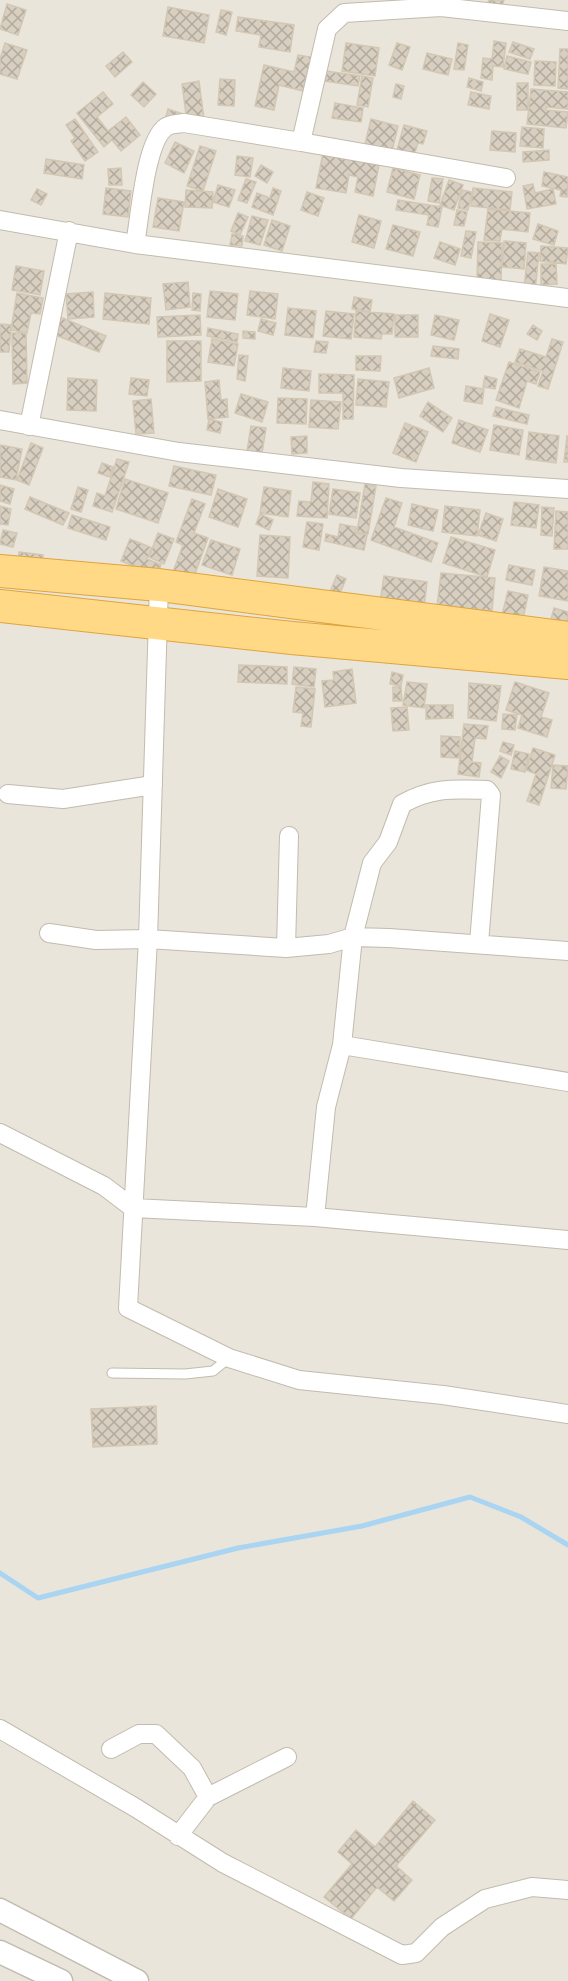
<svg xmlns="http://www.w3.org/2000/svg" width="568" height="1981" font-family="'Roboto Condensed',sans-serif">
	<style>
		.residential { fill: #eae5da }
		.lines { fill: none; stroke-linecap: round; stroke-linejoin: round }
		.stream { stroke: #a9d4f2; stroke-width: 5 }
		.building { fill: url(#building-cross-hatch); stroke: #d3c7b4; stroke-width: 1.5 }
		.service-casing { stroke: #c2bbae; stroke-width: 11 }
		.minor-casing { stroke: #c2bbae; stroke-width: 20 }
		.tertiary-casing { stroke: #c2bbae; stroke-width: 25 }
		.trunk-casing { stroke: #e0a43c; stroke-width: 34 }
		.service { stroke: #fff; stroke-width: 9 }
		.minor { stroke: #fff; stroke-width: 18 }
		.tertiary { stroke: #fff; stroke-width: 22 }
		.trunk { stroke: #ffd985; stroke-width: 32 }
	</style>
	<defs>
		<pattern id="building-cross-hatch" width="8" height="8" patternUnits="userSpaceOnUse" patternTransform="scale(1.5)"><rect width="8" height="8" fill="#d8cfc1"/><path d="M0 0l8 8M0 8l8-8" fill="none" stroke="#b1aa9e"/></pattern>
	</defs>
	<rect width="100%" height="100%" fill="#f6f3ec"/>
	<path class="residential" d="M0 0H568V1981H0Z"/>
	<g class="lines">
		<path class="stream" d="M0 1573 38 1598 238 1548 362 1526 470 1497 521 1517 568 1545"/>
	</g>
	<path class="building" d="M489 0H504L500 12 486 7Z
		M7 4 26 10 18 35 0 29Z
		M168 7 209 15 204 43 163 36Z
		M221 10 232 12 226 35 216 32Z
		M238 17 294 25 290 52 259 47 261 35 236 31Z
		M494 41 506 43 503 67 493 66 492 80 481 78 483 58 492 59Z
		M513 42 534 49 530 59 509 52Z
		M5 43 27 50 17 79 0 74V59Z
		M346 43 379 48 375 76 342 71Z
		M397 43 410 47 402 70 389 65Z
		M458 43 468 45 464 70 454 69Z
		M560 49H568V89L558 88Z
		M123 52 132 62 115 77 106 66Z
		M427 53 452 59 448 75 423 69Z
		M298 55 311 57 303 91 279 85 274 110 255 106 264 65 294 72Z
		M507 56 531 62 528 74 504 69Z
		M535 61 556 62 555 86 534 85Z
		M326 71 360 76 358 86 325 81Z
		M362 76 373 78 368 107 357 105Z
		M469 78 483 82 481 91 467 87Z
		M220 79 235 80 234 106 218 105Z
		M199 81 204 119 187 121 182 84Z
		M143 82 156 94 144 107 131 95Z
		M517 83H528V110H517Z
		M396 84 404 86 401 99 393 97Z
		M531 89 568 92V109L546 107V110L568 112 566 128 527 124Z
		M103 92 113 104 97 117 108 131 126 117 140 135 121 151 112 140 104 147 77 113Z
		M471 92 491 96 489 109 468 105Z
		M335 103 363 108 361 122 332 118Z
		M168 109 183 114 181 121 166 117Z
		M75 119 98 152 85 161 71 141 75 138 66 125Z
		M371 119 398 126 392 151 365 144Z
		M404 125 427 131 423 144 418 143 414 155 397 150Z
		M522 127 544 129 543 148 520 146Z
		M492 131 516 133 515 152 490 150Z
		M175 142 194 151 184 173 165 163Z
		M200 146 216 151 203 191 187 186Z
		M549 150V160L523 162V152Z
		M323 153 379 165 373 196 355 192 358 177 349 175 346 193 316 188Z
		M237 156 253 158 250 177 235 175Z
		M46 159 84 165 82 179 44 173Z
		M261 165 273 172 267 183 255 176Z
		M121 168 122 185H109L108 169Z
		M393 168 420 175 414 199 387 192Z
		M544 172 568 177 567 197 560 196 561 190 542 186Z
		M432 178 443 179 439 203 428 201Z
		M246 179 256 182 247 203 238 200Z
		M449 180 463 185 454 210 440 205Z
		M533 184 535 193 553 189 556 204 527 209 523 186Z
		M218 185 235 190 229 207 213 202Z
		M106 188 131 191 128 217 103 214Z
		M273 188 281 191 273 215 252 207 257 193 270 198Z
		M473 188 512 192 510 210 471 206Z
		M37 189 47 194 41 205 31 200Z
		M186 190 213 192 212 208 185 207Z
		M462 190 472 192 468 210 458 208Z
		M307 192 324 198 318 216 301 210Z
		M158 198 184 202 179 231 153 227Z
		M398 200 442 207 438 227 427 225 429 215 396 210Z
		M488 209 530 213 528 232 502 229 500 241 484 240Z
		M457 210 467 212 464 226 454 225Z
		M238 213 248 217 240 235 231 231Z
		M359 215 381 221 374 248 352 242Z
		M252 216 268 220 260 245 245 241Z
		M272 220 290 226 282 251 264 245Z
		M538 224 558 231 554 245 533 239Z
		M393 225 420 232 413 256 386 249Z
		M466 231 476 232 471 258 461 256Z
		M232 234 243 236 242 246 230 245Z
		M504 241 526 243 524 269 502 267Z
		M440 242 460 249 455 265 434 258Z
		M478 242 502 243 501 282 477 281Z
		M541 246 568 248 566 264 540 261Z
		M528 252 539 253 535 291 524 289Z
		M541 264H556L557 284 541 285Z
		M16 266 44 271 40 295 12 290Z
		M188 282 190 307 166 310 163 284Z
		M210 291 238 294 235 320 207 317Z
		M250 291 278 294 275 319 247 315Z
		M93 292 94 317 68 319 66 294Z
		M17 293 43 298 40 314 31 313 27 333 11 330Z
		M105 293 151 298 149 324 103 319Z
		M193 293 201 294 200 311 192 310Z
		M354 297 372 300 370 312 352 309Z
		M288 308 316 311 313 338 285 335Z
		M326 311 354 314 351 339 323 336Z
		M356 311 394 314 392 334H382L381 339 354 337Z
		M490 314 509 320 500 347 482 341Z
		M200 315 201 335 158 337 157 317Z
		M395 315H418V337H395Z
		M435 315 459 320 454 340 431 335Z
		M60 317 106 336 99 352 53 334Z
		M261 319 276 323 273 335 258 331Z
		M0 324 11 325 9 352H0Z
		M533 325 542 331 537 340 527 334Z
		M208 328 238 334 237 342 207 336Z
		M243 331 255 332V339L243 338Z
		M12 333H26L27 383 13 384Z
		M212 339 238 344 234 366 208 362Z
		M552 339 563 342 548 389 538 386 543 371 515 362 520 349 546 357Z
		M167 341H201V381L167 382Z
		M316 341 328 342 326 353 314 352Z
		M433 346 459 349 458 359 431 356Z
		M239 355 248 356 245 381 237 379Z
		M356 356H381L380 371 356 370Z
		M509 362 540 372 536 384 527 381 519 408 496 400Z
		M283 368 311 371 309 391 281 388Z
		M429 368 434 388 399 398 394 378Z
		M319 374 354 375 353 419H343V393H319Z
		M485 376 497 379 495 389 483 387Z
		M68 378 97 380 96 411 67 410Z
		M131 378 149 380 147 396 129 394Z
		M358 379 389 382 386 407 356 405Z
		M219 380 221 400 227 399 228 417 208 419 205 382Z
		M466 386 484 389 482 404 464 401Z
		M241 394 268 402 262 422 235 413Z
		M278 398 307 399 306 424 277 423Z
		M151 399 154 433 136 434 133 401Z
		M311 400 341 402 338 429 309 427Z
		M428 402 452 418 443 432 420 416Z
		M496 407 529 415 527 424 493 416Z
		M209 419 222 422 220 433 207 430Z
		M459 420 488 430 480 452 452 443Z
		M405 423 428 432 416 462 393 453Z
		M494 425 523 430 519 455 490 450Z
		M251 426 266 428 262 453 247 451Z
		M529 432 559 436 556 463 526 459Z
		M307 436V453L292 454 291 437Z
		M567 436 568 437V462H564Z
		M31 443 43 448 29 485 17 480Z
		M0 445 22 449 16 480 0 477Z
		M117 459 129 462 112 512 93 506 97 493 105 496Z
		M102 463 113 467 110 477 98 473Z
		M174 466 216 475 211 495 169 486Z
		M125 479 168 493 158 523 116 509Z
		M313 482 329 484 327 518 297 516 299 501 311 502Z
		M365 484 376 486 368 534 357 532Z
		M0 485 14 489 10 504 0 501Z
		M78 487 88 490 81 512 71 509Z
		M264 487 291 491 288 517 260 513Z
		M218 489 247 499 238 527 209 517Z
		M333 489 360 493 356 518 329 514Z
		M30 497 69 513 63 525 25 509Z
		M386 498 402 503 394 527 438 543 431 562 371 540Z
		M192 499 205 504 194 533 208 538 191 585 171 577 183 545 176 542Z
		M514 502 539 505 536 528 511 525Z
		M412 504 438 510 433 531 408 525Z
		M0 506 11 509 8 525 0 524Z
		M445 506 480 510 477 536 442 532Z
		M542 507 554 508 552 536 541 535Z
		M556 511 568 512V549H554Z
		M486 513 503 519 496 541 478 535Z
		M260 514 273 520 269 530 256 524Z
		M72 515 110 527 106 540 68 528Z
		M307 522 323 524 319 550 303 547Z
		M340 524 356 527 355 533 367 535 364 550 325 541 326 534 338 537Z
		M3 530 17 533 13 547 0 544Z
		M158 533 174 539 164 564 149 557Z
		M260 535 290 537 288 578 257 576Z
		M451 537 495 550 487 577 443 563Z
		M130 539 152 548 147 559 161 565 157 575 121 561Z
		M211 540 240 549 232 575 202 565Z
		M19 552 43 555 42 565 18 562Z
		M509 565 535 570 532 585 506 580Z
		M544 567 568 571V601L539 596Z
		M441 573 495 578 492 611 437 606Z
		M337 575 346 579 338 598 329 594Z
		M384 576 427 582 424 608 380 602Z
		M508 591 528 595 523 619 502 615Z
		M554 608 568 612V628L550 623Z
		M239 665 287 667V684L238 682Z
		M294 667 316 669 314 687 292 684Z
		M352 669 356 703 325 707 322 681 334 680 333 672Z
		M392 672 403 675 401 686 390 684Z
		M407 682 427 684 424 708 403 705Z
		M515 682 549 693 541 717 552 720 547 737 518 728 522 715 506 710Z
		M469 683 501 686 496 721 468 718Z
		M296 687 315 689 311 727 301 726 303 713 293 712Z
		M393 687H401L402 701H393Z
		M426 705H453V718L426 719Z
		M407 707 409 730 393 731 391 708Z
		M503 714 517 715 515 730 502 729Z
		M464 724 488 726 486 739 475 738 472 762 481 763 479 777 458 774Z
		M441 736 460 737 459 758 441 757Z
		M503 742 514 745 511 755 500 751Z
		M533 748 555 755 539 805 527 801 536 774 526 770Z
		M515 751 529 754 525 772 511 769Z
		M500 756 509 761 501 778 491 772Z
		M553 765 568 766 566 789 551 788Z
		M156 1406 157 1444 93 1447 91 1409Z
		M413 1801 435 1820 396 1866 412 1880 394 1901 377 1887 351 1919 324 1897 352 1864 338 1852 356 1830 375 1847Z"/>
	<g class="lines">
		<defs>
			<path id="service" d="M112 1373 185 1374 213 1371 229 1358"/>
			<path id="minor" d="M301 142 506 178
				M0 220 135 244 568 298
				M135 244C140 219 145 141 166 127 170 124 178 124 184 123L301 142 327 29 344 13 441 7 568 21
				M0 420 179 452 401 478 568 489
				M29 426 69 231
				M159 585 148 939 128 1308 229 1358 299 1380 443 1395 568 1414
				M8 794 63 799 153 785
				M49 933 96 940 148 939 286 948 329 944 353 937 389 938 568 951
				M286 948 289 836
				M342 1045 568 1082
				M0 1133 104 1186 133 1208 315 1217 568 1240
				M315 1217 326 1107 342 1045 353 937 372 863 388 842 402 804C432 787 454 789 487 790L491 795 479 943
				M0 1729 136 1808 223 1863 402 1955 416 1953 442 1927 485 1899 532 1887 568 1890
				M111 1749 139 1734H156L192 1768 208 1797
				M178 1836 208 1797 287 1757"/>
			<path id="tertiary" d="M0 1910 137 1981
				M0 1952 61 1981"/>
			<path id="trunk" d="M0 571 159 585 568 638
				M0 606 292 638 568 663"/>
		</defs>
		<use href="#service" class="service-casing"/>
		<use href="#minor" class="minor-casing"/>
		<use href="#tertiary" class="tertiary-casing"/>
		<use href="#trunk" class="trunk-casing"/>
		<use href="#service" class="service"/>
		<use href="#minor" class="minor"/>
		<use href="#tertiary" class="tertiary"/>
		<use href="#trunk" class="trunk"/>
	</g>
</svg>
